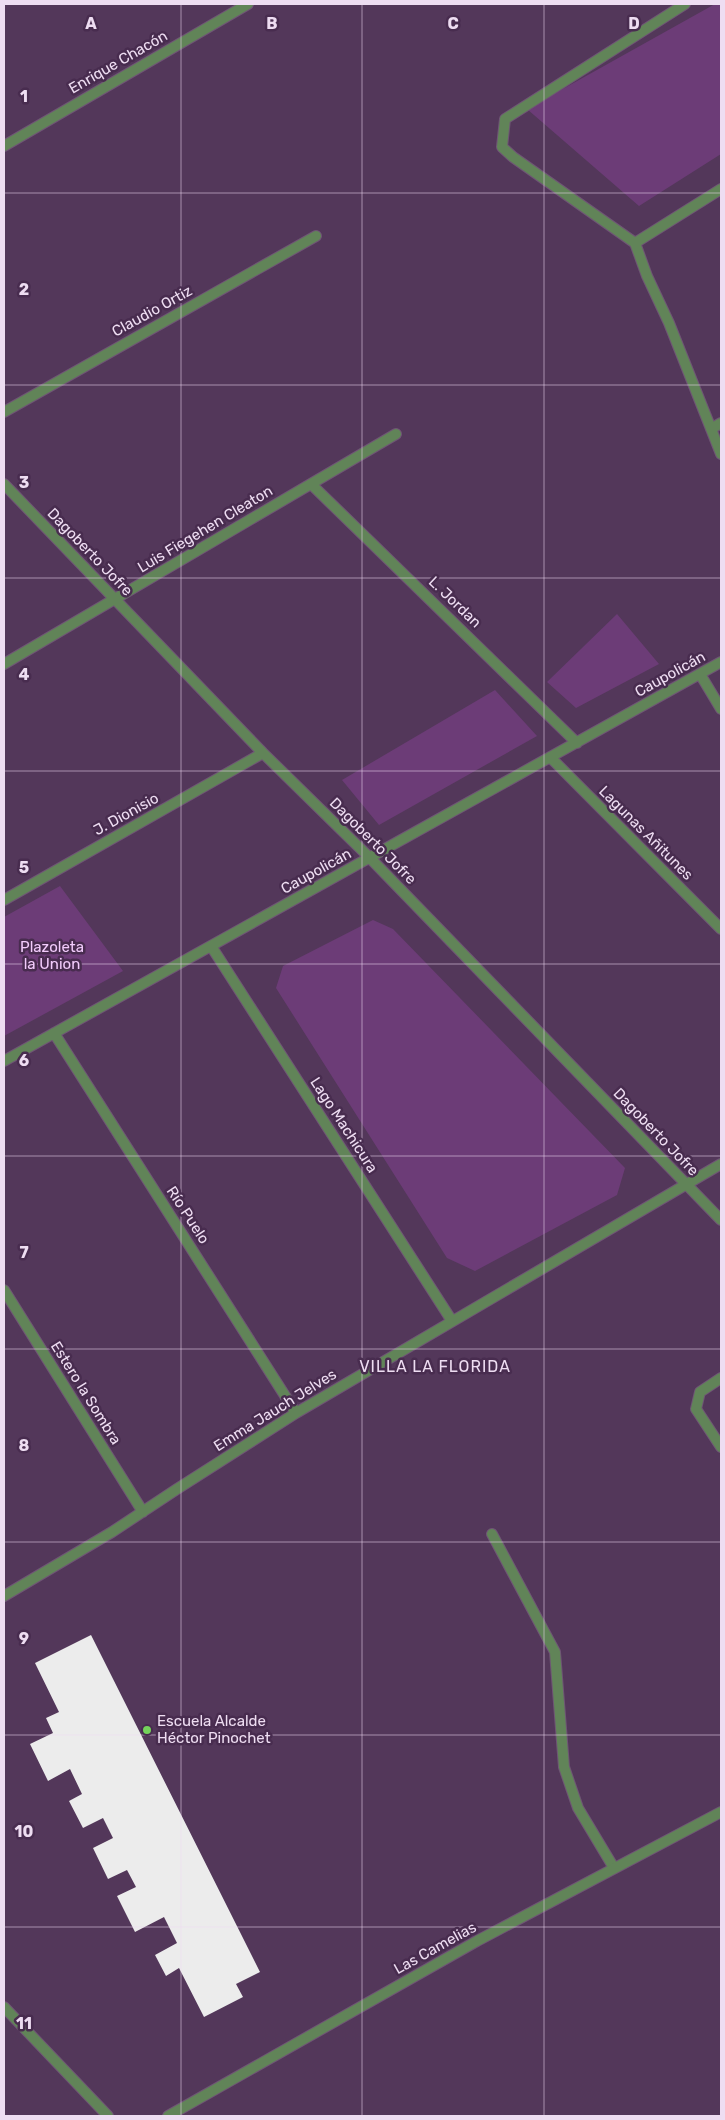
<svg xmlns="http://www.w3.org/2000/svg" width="725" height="2120" font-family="Rubik,sans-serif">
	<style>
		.green { fill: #6c3c77 }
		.building { fill: #ececec }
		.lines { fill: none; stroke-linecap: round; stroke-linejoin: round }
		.lane-casing { stroke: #6f5575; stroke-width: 12 }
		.street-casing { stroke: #6f5575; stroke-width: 12 }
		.lane { stroke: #618458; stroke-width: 10 }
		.street { stroke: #618458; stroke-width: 10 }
		.grid { fill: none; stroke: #eeddf2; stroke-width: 1; stroke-opacity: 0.55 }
		.poi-dot { fill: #74d25b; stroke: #482c4f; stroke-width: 2 }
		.labels { text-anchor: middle; stroke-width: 5; stroke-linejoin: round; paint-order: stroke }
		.street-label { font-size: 15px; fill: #eeddf2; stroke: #482c4f }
		.park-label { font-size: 15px; fill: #f2cbfc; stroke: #482c4f }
		.poi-label { font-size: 15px; fill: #eeddf2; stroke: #482c4f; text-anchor: start }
		.neighbourhood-label { font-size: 16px; letter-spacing: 1px; fill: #eeddf2; stroke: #482c4f }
		.grid-label { font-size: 16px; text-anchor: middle; font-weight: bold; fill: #eeddf2; stroke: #482c4f; stroke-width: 5; stroke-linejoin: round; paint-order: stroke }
	</style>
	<rect width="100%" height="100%" fill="#53375a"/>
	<path class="green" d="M715 4H721V154L639 206 527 109Z
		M617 614 659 664 576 708 547 682Z
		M495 690 537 736 379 825 342 780Z
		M60 886 123 971 4 1036V917Z
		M373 920 393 929 625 1168 617 1195 475 1271 447 1258 276 988 283 966Z"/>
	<path class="building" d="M91 1635 260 1972 236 1984 243 1997 204 2017 179 1968 166 1976 155 1955 177 1943 164 1917 135 1932 117 1896 136 1887 127 1870 108 1879 93 1848 113 1838 103 1818 83 1828 69 1801 82 1794 70 1769 48 1781 30 1744 53 1733 46 1718 59 1712 35 1663Z"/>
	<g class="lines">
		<defs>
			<path id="lane" d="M492 1534 555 1652 564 1767 578 1808 614 1868"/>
			<path id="street" d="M685 4 505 119 502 147 513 157 635 243 647 276 669 323 721 454
				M4 146 248 4
				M635 243 721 189
				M4 412 316 236
				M711 429 721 423
				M4 484 263 753 370 858 721 1220
				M311 484 577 743
				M4 664 396 434
				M700 674 721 709
				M550 757 721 929
				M4 900 263 753
				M211 946 452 1321
				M54 1033 296 1413
				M4 1061 721 662
				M4 1290 143 1512
				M721 1378 700 1392 696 1409 721 1447
				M4 1596 112 1532 177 1489 296 1413 721 1164
				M4 2007 108 2116
				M168 2116 477 1941 721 1812"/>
		</defs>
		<use href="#lane" class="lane-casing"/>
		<use href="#street" class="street-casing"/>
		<use href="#lane" class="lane"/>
		<use href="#street" class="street"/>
	</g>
	<path class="grid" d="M181 4V2116M362 4V2116M544 4V2116M4 193H721M4 385H721M4 578H721M4 771H721M4 964H721M4 1156H721M4 1349H721M4 1542H721M4 1735H721M4 1927H721"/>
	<circle class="poi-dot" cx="147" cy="1730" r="5"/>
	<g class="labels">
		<g class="street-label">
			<text transform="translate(118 62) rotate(-30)" y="5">Enrique Chacón</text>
			<text transform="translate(152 311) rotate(-29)" y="5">Claudio Ortiz</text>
			<text transform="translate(205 529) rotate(-31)" y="5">Luis Fiegehen Cleaton</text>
			<text transform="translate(90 552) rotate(46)" y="5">Dagoberto Jofre</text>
			<text transform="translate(455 602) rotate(44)" y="5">L. Jordan</text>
			<text transform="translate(670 674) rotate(-29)" y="5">Caupolicán</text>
			<text transform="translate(126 814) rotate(-29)" y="5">J. Dionisio</text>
			<text transform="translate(646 833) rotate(45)" y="5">Lagunas Añitunes</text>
			<text transform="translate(373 841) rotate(45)" y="5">Dagoberto Jofre</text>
			<text transform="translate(316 871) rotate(-29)" y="5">Caupolicán</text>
			<text transform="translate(344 1125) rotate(57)" y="5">Lago Machicura</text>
			<text transform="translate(656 1132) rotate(46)" y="5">Dagoberto Jofre</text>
			<text transform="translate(188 1215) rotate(57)" y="5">Río Puelo</text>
			<text transform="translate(86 1393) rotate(58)" y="5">Estero la Sombra</text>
			<text transform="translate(275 1410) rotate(-32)" y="5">Emma Jauch Jelves</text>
			<text transform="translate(435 1948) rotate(-29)" y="5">Las Camelias</text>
		</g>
		<g class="park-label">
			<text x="52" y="952">Plazoleta<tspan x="52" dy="17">la Union</tspan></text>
		</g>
		<g class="poi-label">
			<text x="157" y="1726">Escuela Alcalde<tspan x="157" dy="17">Héctor Pinochet</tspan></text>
		</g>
		<g class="neighbourhood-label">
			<text x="435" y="1372">VILLA LA FLORIDA</text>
		</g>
	</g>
	<g class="grid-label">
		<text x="91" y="29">A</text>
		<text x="272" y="29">B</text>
		<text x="453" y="29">C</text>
		<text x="634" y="29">D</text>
		<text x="24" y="102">1</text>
		<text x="24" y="295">2</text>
		<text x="24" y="488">3</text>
		<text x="24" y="680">4</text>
		<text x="24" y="873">5</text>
		<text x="24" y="1066">6</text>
		<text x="24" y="1258">7</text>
		<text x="24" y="1451">8</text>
		<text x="24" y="1644">9</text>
		<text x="24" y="1837">10</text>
		<text x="24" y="2029">11</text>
	</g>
	<rect width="725" height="2120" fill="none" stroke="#eeddf2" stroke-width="10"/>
</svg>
